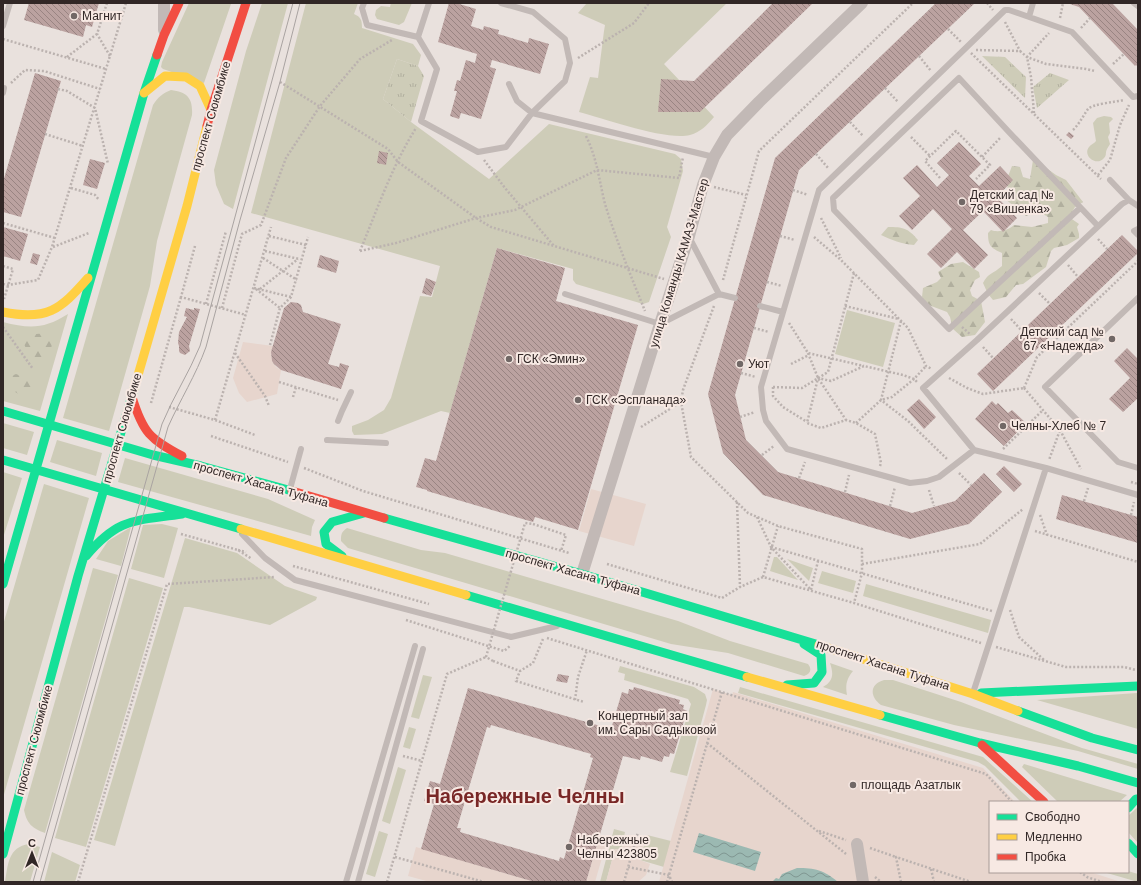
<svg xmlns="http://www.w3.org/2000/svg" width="1141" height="885" font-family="Helvetica,sans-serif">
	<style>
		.grass { fill: #ceccb8 }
		.forest { fill: url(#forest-firs) }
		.park { fill: url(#park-tufts) }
		.plaza { fill: #e7d5cd }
		.water { fill: url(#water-waves) }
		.building { fill: url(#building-back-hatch); fill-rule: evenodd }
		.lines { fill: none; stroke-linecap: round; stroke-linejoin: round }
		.path { stroke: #bbb2af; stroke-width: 2.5; stroke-dasharray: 2 2; stroke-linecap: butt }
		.lane { stroke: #c2b9b6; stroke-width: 6 }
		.street { stroke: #c2b9b6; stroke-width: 12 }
		.fast { stroke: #16e098; stroke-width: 9 }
		.slow { stroke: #ffcf43; stroke-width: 9 }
		.jam { stroke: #f24e42; stroke-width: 9 }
		.tram { stroke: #a9a3a1; stroke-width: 1 }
		.path-bridge { stroke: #bbb2af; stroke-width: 2.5; stroke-dasharray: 2 2; stroke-linecap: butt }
		.poi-dot { fill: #716866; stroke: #f7e9e3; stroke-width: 1.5 }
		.labels { text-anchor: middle; stroke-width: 4; stroke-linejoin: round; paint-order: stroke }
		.poi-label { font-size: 12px; fill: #312726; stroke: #f7e9e3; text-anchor: start }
		.street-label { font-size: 12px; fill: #312726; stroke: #f7e9e3 }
		.town-label { font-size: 20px; font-weight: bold; fill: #792726; stroke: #f7e9e3 }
	</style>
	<defs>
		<pattern id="forest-firs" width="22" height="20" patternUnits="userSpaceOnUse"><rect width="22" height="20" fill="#ceccb8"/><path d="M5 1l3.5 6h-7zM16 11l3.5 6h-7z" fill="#b1af9e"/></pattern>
		<pattern id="park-tufts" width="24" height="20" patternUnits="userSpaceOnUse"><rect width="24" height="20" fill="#ceccb8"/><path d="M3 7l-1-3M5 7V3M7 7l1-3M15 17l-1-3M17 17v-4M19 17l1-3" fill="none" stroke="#b1af9e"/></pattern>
		<pattern id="water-waves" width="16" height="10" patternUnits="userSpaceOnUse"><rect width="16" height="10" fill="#9bb9b2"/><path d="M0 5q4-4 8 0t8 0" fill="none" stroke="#7f9691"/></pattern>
		<pattern id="building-back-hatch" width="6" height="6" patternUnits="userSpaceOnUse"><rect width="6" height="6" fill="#bba2a0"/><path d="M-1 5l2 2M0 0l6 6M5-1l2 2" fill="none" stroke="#998482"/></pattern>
	</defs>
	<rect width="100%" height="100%" fill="#e9e1dd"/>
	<path class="grass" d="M189 3 231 4 204 83 163 69 161 67 162 62Z
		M262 3H288L233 209 224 204 216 185 214 170 246 51Z
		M306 3H358L354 14C361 17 362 20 362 28L413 44 421 55 418 66 397 59 383 99 411 122 489 179 549 124 675 154 681 159 683 171 667 227 671 237 649 302 643 304 576 284 573 280V269L497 248 450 413 441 411 382 434 354 435 352 431V426L368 420 384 410 391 398 420 296 432 297 440 266 251 213Z
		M391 3H412L404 22 399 25 377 19 375 15 376 10 381 6 390 7Z
		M587 3H727L664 64 714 117C707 125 701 132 690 135 667 141 605 119 579 112L590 77 598 78 604 31 605 25 578 13Z
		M171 90C188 92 193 99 192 115L157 241 150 286 109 431 63 418 153 105C158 97 163 93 171 90Z
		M1104 116 1111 117 1113 119 1109 123 1110 133 1108 137 1110 144C1109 146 1108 147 1107 149 1105 153 1107 155 1104 158 1097 167 1082 156 1089 147 1091 144 1094 144 1096 141L1093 123 1097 118Z
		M847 310 895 323 883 367 835 354Z
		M68 314 40 411 3 401V322C30 329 44 329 68 314Z
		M3 423 34 432 27 455 3 448Z
		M57 440 102 453 96 476 50 462Z
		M125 458 268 499 315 520 312 527 311 536 118 482Z
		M3 472 22 478 3 538Z
		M44 484 89 498 3 798V625Z
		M162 524 178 528 164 578 131 569 143 525Z
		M131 527 121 566 96 559 108 541Z
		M347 528 421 550 445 553 678 621 730 641 808 664C812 669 811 674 804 676L728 653 671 644 348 548 341 541C341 535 341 532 347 528Z
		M185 538 237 553 285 586 317 597 316 600 270 625 189 607H184L115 846 94 840Z
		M774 557H777L798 580 770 571Z
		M787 559 813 568 809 581Z
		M93 568 118 575 45 833C32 828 27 824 24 810Z
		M822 571 856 581 853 593 818 583Z
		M129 578 163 588 86 847 55 838Z
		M866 584 991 620 988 633 863 596Z
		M830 663 853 671C847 678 845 685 847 695L823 687C833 681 834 675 830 663Z
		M620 666 694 687 705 694 707 700 706 705 687 776 670 772 691 704 688 699 624 680 625 674 618 672Z
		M423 675 432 677 419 719 411 717Z
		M884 680H893L961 702 1082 748 1138 764V769L1078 751 954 725 881 705C869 696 870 684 884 680Z
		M740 687 983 757 1033 802H1021L985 766 978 762 738 693Z
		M1138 693V729L1037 700 1137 693Z
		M409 727 416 729 410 749 403 747Z
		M1024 764 1127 795 1119 802H1058L1022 767Z
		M398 767 406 770 390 824 382 821Z
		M1138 807V843L1128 832V816Z
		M614 829 625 832 621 850 615 849 606 882H600Z
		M379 831 388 834 375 877 366 874Z
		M647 835 671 841 664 867 640 860Z
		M29 844 40 847 30 882H5C8 865 8 847 29 844Z
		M52 852 80 865 75 882H44Z
		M1128 871 1138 874V882L1107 873 1128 872Z"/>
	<path class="forest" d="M1033 160 1045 167 1056 175 1066 180 1083 202 1075 207 1069 217 1079 224 1077 227 1079 234V238L1067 245 1054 248 1051 251 1046 267 1023 284 1016 285 1006 297 993 300 988 294 983 283C988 273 993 274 1002 266V253C991 248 988 246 988 233L991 230C998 233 1009 230 1014 225L1032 227 1048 223V217L1038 211 1026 216 1004 198 1008 193 1007 179 1012 166 1020 167 1023 177 1030 179Z
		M888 227C903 227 908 228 918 240L914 245C902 244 891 240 881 235Z
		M963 262 979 272 980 277 975 280 970 290 972 296 981 301 985 322 975 335 962 337 953 329 950 317 947 312 926 304 922 297 923 288 937 282 941 278 938 272 951 264Z
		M46 333 51 334C58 344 41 374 29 353 26 348 23 344 23 339L27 335Z
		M16 374C23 377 28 379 36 377L40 379C42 393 23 401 13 390 10 388 9 384 8 382L9 377Z"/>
	<path class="park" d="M982 56 1005 57 1026 77 1025 98Z
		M397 59 418 66 424 76 411 122 383 99Z
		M1050 73 1069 80 1037 108 1033 87Z"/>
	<path class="plaza" d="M243 342 273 346 271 352 272 361 276 367 281 370 277 394 247 402 239 393 233 378Z
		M591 489 646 504 634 546 579 531Z
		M713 689 732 695 733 692 983 768 1015 802H990V872H1090L1121 882H659Z
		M624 839 644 844 640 860 650 864 646 875 638 882H606L615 849 621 850Z
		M598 842 606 844 595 882H586Z
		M416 847 535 882H430L408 876Z"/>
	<path class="water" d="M699 833 761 852 755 871 693 852Z
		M797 868C815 868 824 870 838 882H772L776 878 779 879 782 874Z"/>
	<path class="building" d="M29 3H99L92 27 86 25 83 37 24 20Z
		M449 3H456L476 9 471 26 483 30 484 26 491 28 499 30 498 34 528 43 529 38 549 44 540 74 492 60 490 67 496 69 481 119 461 113 459 119 450 116 457 91H454L457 80 460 81 466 60 475 63 477 54 438 42Z
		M773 3H813L700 112H658L661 79 694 81Z
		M936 3H975L799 170 735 395 746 440 778 472 912 513 955 501 984 473 1002 492 969 524 910 539 763 495 723 453 708 394 775 158Z
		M1067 3H1112L1138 30V67L1136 65 1135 66 1079 7Z
		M35 73 61 81 21 217 3 212V182Z
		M1069 132 1074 136 1071 139 1066 135Z
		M959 142 981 164 969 176 979 186 1000 166 1013 180 997 197 1017 218 1003 232 983 211 963 230 988 255 974 269 957 252 941 268 927 254 952 229 933 209 912 230 899 216 920 196 903 178 917 165 937 187 949 175 937 163Z
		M379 151 388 153 386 165 377 163Z
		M90 159 105 163 97 189 83 185Z
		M3 227 28 234 20 261 3 256Z
		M1122 235 1138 251V253L993 391 977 374Z
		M497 248 565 268 556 301 638 325 578 530 535 517 533 522 427 491V490L416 487 425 458 436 461Z
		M33 253 40 255 37 265 30 263Z
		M320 255 339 261 336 273 317 267Z
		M426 278 436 282 431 296 422 293Z
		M291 302 298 303 301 305 303 312 341 324 328 364 339 367 340 363 349 366 341 389 281 370 274 364 272 361 271 352 284 308Z
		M186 308 194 310V308L200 309 189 346 190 351 185 355 180 353 179 351V346L178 343 179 332 187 317 184 316Z
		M1127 348 1138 359V398L1123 412 1109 399 1130 378 1114 361Z
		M919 399 936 417 924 429 907 410Z
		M992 401 996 405 998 403 1008 413 1012 410 1026 423 1004 446 975 419Z
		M1004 466 1022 484 1014 492 996 474Z
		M1062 495 1138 517V543L1056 519Z
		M558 674 569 676 567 683 556 681Z
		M634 687 680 700 679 704 684 705 683 709 687 711 674 754 670 753 669 757 664 756 662 762 641 756 640 760 623 756 586 882H535L421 849 434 804 424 801 430 781 440 784 468 688 611 729 622 692 628 694 629 689 633 690ZM491 725 591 754 590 757 593 758 564 859 560 857 559 861 460 832 461 828H457L487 727 490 728Z"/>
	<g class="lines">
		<path class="path" d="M107 3 97 34 110 56
			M987 3 993 10
			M95 16 102 18
			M1060 18 1063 3
			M1005 22 1020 51
			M1081 28 1090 18
			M948 29 961 42
			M3 39 106 69
			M976 50 1020 51 1027 57 1046 64 1086 69 1095 71
			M971 53 1101 179
			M919 56 931 71
			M67 57 97 34
			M578 58 634 23 649 3
			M1113 64 1124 54
			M280 82 388 149 398 162 476 218 491 227 664 279
			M11 83 25 70 44 71 100 89
			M885 88 898 102
			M58 89 67 91 95 108 108 164
			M1034 113 1031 77 1027 57 1049 33
			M850 122 863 136
			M1073 130C1080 123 1083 116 1088 109 1092 104 1115 102 1124 100
			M45 134 83 146
			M586 136C597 158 599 180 605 204 616 240 631 276 645 311
			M911 137 930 156
			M816 154 829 169
			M982 157 1001 137
			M484 160 505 188 554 246
			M1098 175 1110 160 1120 125 1129 105
			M940 178 925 161 956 131 990 165 976 179
			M714 187 746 195
			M71 188 95 195 99 200
			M793 190 808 195
			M821 218 841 258
			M3 223 55 238
			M269 236 306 245
			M780 236 795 240
			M814 237 841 260 908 328 926 366 932 369
			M1098 239 1107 249
			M195 246 181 297 246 315
			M53 247 89 233
			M265 251 299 259
			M360 251 396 243 476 218 515 210 597 170 679 178 683 157
			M360 251C377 210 392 166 416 128
			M263 258 297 280
			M1068 265 1078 277
			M3 266 13 269 4 299
			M723 280 759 151 913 3
			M767 282 782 286
			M3 284 8 285 38 280 52 247 126 3
			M254 288 291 297
			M256 289 280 308
			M260 289 298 259
			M1039 293 1050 304
			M206 304 226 231
			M714 306 683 390 681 402 691 457 748 513 778 526 862 549V573L854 603
			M845 306 899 319
			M222 308 242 234 261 225 286 158 320 106 360 59 392 40
			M1011 319 1022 331
			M901 321 881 400 908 421 948 460
			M789 323 808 353 864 366
			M3 327 33 369
			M962 327 971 335
			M754 328 769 332
			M270 345 280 308 291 297 308 237
			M983 347 993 358
			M235 353 265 396 269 406
			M808 353 818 378 846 420
			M791 364 809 355
			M741 373 756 377
			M949 378 967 388 983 394 1024 388
			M279 382 338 400
			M773 387 802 388 828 372 854 273
			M773 387V396L783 407 807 422
			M1024 388 1037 357 1138 261
			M1024 388 1060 430 1049 460
			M293 397 296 387
			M151 403 181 297
			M169 407 215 420 255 435
			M740 417 755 412
			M215 420 271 227
			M856 423 881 400 892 397 914 379 926 366
			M641 427 681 402
			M1060 430 1081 469
			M211 436 288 462
			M1003 449 1043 410
			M762 455 774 446
			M880 466 881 463 875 434 856 423 846 420 821 428 807 423 818 378 831 381 864 366 903 375 914 379 917 382
			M304 468 363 491 569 553
			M959 473 971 485
			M799 478 805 462
			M1131 482 1138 484
			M929 490 934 506
			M845 492 849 475
			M1084 501 1088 488
			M737 502 740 587
			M890 506 895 487
			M1040 515 1047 535
			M1131 515 1134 502
			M757 517 771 547 811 590 818 561
			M533 524 566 535 561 551
			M1035 531 1138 562
			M181 534 238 550 252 559
			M771 547 992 611
			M238 550 246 552
			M607 564 722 598 740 587 763 577 854 603 981 643
			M862 564 980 544 1023 509
			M293 566 429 604
			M763 577 778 526
			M1010 610 1019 637 1044 660
			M406 620 504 651 510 646
			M547 638 986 774 1012 802
			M543 639 533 663 520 671 516 681 584 702
			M996 647 1066 667H1124L1136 670
			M493 661 520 671
			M575 700 578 677 587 650
			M707 743 846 854
			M403 756 422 761
			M819 831 846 840
			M870 848 896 857
			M395 857 484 882
			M628 867 669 875 672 882
			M931 869 934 882
			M1080 872 1087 877 1102 882
			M875 877 881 882
			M78 882 167 584 275 577
			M387 882 447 674 486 657
			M624 882 638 832
			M667 882 722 692
			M901 882 896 857 971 882"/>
		<path class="lane" d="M364 3 362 8 367 25 418 37 437 69 421 121 478 152 506 147 532 113 565 81 570 63 565 39 533 12 501 3
			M1134 3 1138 6
			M1029 17 1033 3
			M3 26 10 3
			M418 37 429 3
			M509 84 517 101 532 113 714 157
			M3 88H4L3 93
			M1138 96 1133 97 1072 32 1009 10H1005L819 190 761 387 763 410 766 421 787 449 910 483 927 481 939 477 974 450 1046 468 1138 495
			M1110 180 1129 200
			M1080 208 949 329 834 210 833 198 959 78 1008 131 1098 226
			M1138 229 1134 231 1138 235
			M689 237 719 294
			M565 294 660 324 719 294 735 298
			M1138 298 1045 387 1118 462 1138 468
			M760 306 783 312
			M338 421 342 411 351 392
			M327 440 386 443
			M974 450 923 388 977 340 1122 204 1129 200 1138 206
			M290 489 301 449
			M242 534 265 558 295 580 511 637 557 626
			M973 693 1046 468
			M346 882 415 646
			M358 882 423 649"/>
		<path class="street" d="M164 30V3
			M582 574 660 324 689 236 703 185 714 157 727 135 759 102 862 3
			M857 844 863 882"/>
		<path class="fast" d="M3 411 153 455 201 466 292 491
			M3 460 241 529
			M384 518 582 574 819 645
			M86 556C119 517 135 521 182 514
			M342 556 326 544 324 532 332 522 364 513
			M3 584 144 93 157 55
			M466 595 747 677
			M787 685 814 683 822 672 821 655 804 644
			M981 693 1138 686
			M1018 711 1092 738 1138 750
			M880 715 980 743 1078 766 1138 783
			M1128 808 1136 799H1138
			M1128 843 1138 854
			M3 854 78 576 134 389"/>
		<path class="slow" d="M144 93 165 76 186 77 200 86 211 110
			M3 312C47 321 60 310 88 278
			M134 389 187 206 207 126
			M241 529 466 595
			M819 645 973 694 1018 711
			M747 677 880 715"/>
		<path class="jam" d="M157 55 164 35 179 3
			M207 126 211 110 246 3
			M132 397C143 433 150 439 182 456
			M292 491 384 518
			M982 745 1044 802"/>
		<path class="tram" d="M33 882 162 424C173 397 189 373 200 346L293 3
			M40 882 168 427C180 400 196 375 206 347L240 220 280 82 300 3"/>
		<path class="path-bridge" d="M493 661 486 657 525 523 533 524"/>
	</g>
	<g class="poi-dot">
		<circle cx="74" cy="16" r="4"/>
		<circle cx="962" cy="202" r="4"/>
		<circle cx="1112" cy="339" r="4"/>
		<circle cx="509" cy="359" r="4"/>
		<circle cx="740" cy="364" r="4"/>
		<circle cx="578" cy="400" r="4"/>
		<circle cx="1003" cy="426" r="4"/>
		<circle cx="590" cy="723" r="4"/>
		<circle cx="853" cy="785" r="4"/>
		<circle cx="569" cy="847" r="4"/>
	</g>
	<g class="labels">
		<g class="poi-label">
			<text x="82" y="20">Магнит</text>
			<text x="970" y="199">Детский сад №<tspan x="970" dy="14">79 «Вишенка»</tspan></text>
			<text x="1104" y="336" text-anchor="end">Детский сад №<tspan x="1104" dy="14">67 «Надежда»</tspan></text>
			<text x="517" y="363">ГСК «Эмин»</text>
			<text x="748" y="368">Уют</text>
			<text x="586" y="404">ГСК «Эспланада»</text>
			<text x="1011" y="430">Челны-Хлеб № 7</text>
			<text x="598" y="720">Концертный зал<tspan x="598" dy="14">им. Сары Садыковой</tspan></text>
			<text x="861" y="789">площадь Азатлык</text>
			<text x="577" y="844">Набережные<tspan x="577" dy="14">Челны 423805</tspan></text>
		</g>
		<g class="street-label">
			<text transform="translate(211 116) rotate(-74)" y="4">проспект Сююмбике</text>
			<text transform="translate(679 263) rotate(-73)" y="4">улица Команды КАМАЗ-Мастер</text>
			<text transform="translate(122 428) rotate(-74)" y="4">проспект Сююмбике</text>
			<text transform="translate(261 484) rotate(16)" y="4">проспект Хасана Туфана</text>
			<text transform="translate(573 572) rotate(16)" y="4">проспект Хасана Туфана</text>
			<text transform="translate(883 665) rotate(18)" y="4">проспект Хасана Туфана</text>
			<text transform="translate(34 740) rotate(-75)" y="4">проспект Сююмбике</text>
		</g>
		<g class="town-label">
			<text x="525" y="803">Набережные Челны</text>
		</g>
	</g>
	<rect width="1141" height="885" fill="none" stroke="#312726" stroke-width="8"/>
	<rect x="989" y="801" width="140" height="72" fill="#f7e9e3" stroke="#a89b97"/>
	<rect x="997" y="814" width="20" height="6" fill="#16e098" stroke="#a89b97"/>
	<text x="1025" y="821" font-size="12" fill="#312726">Свободно</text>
	<rect x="997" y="834" width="20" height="6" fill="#ffcf43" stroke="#a89b97"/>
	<text x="1025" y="841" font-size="12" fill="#312726">Медленно</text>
	<rect x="997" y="854" width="20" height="6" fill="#f24e42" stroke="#a89b97"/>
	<text x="1025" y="861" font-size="12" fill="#312726">Пробка</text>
	<g transform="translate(32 853)" stroke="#f7e9e3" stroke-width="3" paint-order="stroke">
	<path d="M0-3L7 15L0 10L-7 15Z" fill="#312726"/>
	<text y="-6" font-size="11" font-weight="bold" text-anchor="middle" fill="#312726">С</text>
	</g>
</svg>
